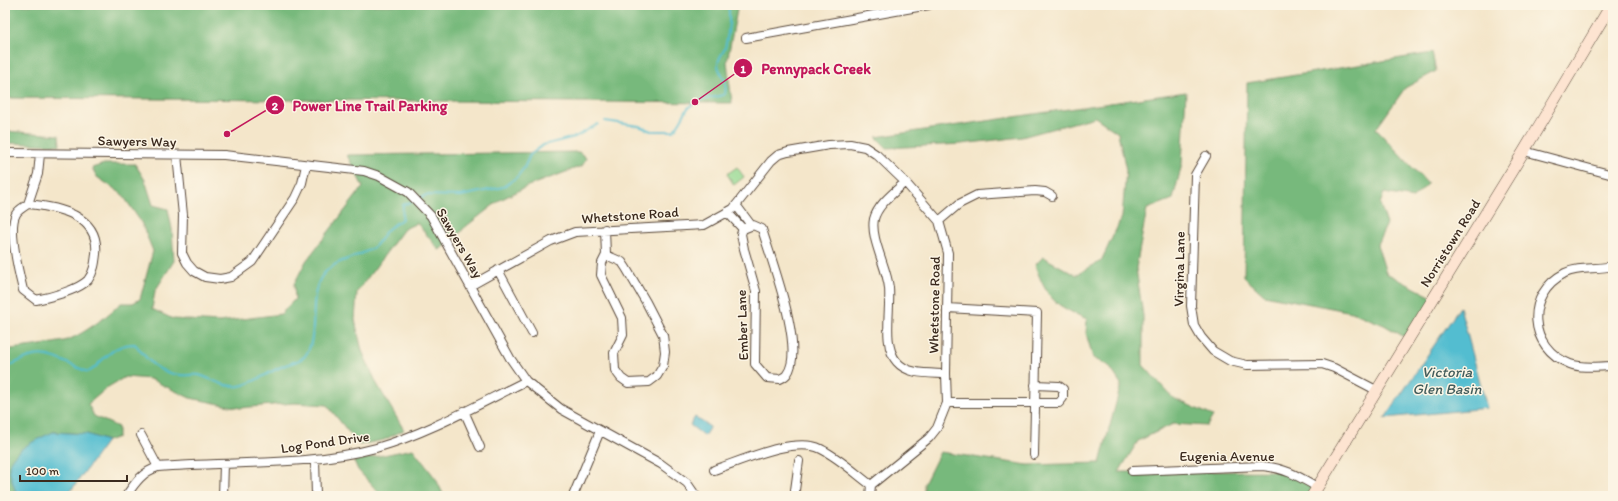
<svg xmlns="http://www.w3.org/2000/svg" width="1618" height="501" font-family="Itim,sans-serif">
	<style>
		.green { fill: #94d992; stroke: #688258 }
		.forest { fill: #77b97c; stroke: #59724d }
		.water { fill: #53bdd0; stroke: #477477 }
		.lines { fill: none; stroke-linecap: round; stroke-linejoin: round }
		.stream { stroke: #53bdd0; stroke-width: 2 }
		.street-casing { stroke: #574638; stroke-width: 10 }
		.secondary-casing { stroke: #574638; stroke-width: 12 }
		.street { stroke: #fff; stroke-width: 8 }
		.secondary { stroke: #fde4d1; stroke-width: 11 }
		.labels { text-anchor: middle; stroke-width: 3; stroke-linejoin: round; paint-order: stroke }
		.street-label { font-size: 14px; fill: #3b2a1e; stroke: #fcf5e5 }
		.water-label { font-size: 15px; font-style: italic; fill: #435d5c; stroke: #fcf5e5 }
		.leader { fill: none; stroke: #c2185b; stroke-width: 1.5 }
		.callout-dot { fill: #c2185b; stroke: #fcf5e5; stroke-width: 1.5 }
		.mark-label { font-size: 12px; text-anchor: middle; font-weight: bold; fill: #fff }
		.callout-label { font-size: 15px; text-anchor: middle; font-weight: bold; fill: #c2185b; stroke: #fcf5e5; stroke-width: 3; stroke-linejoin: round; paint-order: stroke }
	</style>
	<rect width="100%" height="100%" fill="#fcf5e5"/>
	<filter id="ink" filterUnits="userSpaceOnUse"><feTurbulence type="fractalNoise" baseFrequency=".025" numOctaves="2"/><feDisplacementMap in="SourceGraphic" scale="8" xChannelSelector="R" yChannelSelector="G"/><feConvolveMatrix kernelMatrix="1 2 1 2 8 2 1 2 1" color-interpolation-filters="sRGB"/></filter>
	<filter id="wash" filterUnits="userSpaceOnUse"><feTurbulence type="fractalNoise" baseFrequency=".012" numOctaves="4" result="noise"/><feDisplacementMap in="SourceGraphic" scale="16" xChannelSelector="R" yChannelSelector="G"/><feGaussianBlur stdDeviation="0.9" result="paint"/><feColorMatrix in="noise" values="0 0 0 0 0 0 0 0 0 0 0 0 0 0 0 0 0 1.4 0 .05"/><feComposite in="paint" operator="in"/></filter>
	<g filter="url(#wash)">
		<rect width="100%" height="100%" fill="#f4e6ca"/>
		<path class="green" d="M737 167 744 177 734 185 727 174Z"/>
		<path class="forest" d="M5 5H736L737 10 727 62 732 103 5 98Z
			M1432 53 1436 71 1405 88 1376 129 1428 184 1413 198 1384 193 1380 204 1387 224 1377 244 1386 273 1434 298 1408 339 1384 325 1352 312 1264 295 1244 277 1247 83Z
			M1186 92 1182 164 1173 199 1147 209 1136 268 1143 316V365L1173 398 1213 416 1207 426 1173 424 1138 441 1119 472 1287 471 1315 490 1312 496H1246L1242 493 1238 496H924V484L940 452 1028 465 1100 463 1121 384 1109 366 1093 358 1086 333 1087 319C1054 305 1047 299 1035 265L1043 257 1076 275 1101 261 1122 217 1126 170 1118 133 1095 117 1022 137 961 144 887 148 876 137Z
			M5 131 59 135 60 145 5 143Z
			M579 152 586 158 582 166 528 186 500 200 464 228 453 241 439 250 417 223 404 229 357 292 355 320 362 351 377 384 404 430 384 440 359 445 327 405 294 403 240 408 190 398 150 379 125 377 108 387 88 404 94 416 118 427V437L107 441 87 434 53 432 9 468 17 493 14 496H5V350C24 347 44 345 64 341 80 337 109 315 121 303H133L140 299 153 251 141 222 122 194 97 177 92 168 104 164H135L145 180 153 205 168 209 172 229 174 261 155 291 152 309 173 319 219 322 281 314 295 299 294 284 306 261 363 187 347 155Z
			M413 449 436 479 444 496H382L358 470 354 461Z"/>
		<path class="water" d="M1460 307 1487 408 1385 418Z
			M695 417 710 427 704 436 690 425Z
			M53 432 87 434 107 441 67 496H14L16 493C14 486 10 476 9 469 8 451 40 438 53 432Z"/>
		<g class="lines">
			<path class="stream" d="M605 121 639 126 651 131H673C681 124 683 114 689 107 699 97 714 99 725 94 728 78 719 75 718 65 718 57 723 54 725 48 728 35 731 18 728 5
				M417 199 426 195 461 196 503 187 517 177 524 168 530 155 543 145 575 137 598 124
				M5 369C43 345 51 357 88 372 95 369 97 365 102 360 113 350 120 344 135 344 148 361 157 373 181 375 186 376 193 374 199 375 212 379 225 388 239 386 254 383 267 373 281 367 288 363 300 362 305 356 320 336 307 297 322 276 335 258 357 259 374 247 380 242 382 235 387 230 391 226 397 223 402 219L403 205 413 201"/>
		</g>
	</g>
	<g filter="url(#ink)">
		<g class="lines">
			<defs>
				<path id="street" d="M746 38 929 5
					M1524 151 1613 175
					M5 153 224 155 364 171 379 176 408 192 431 216 510 358 526 381 561 409 661 464 687 483 696 496
					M177 155 183 215 182 253 187 263 194 271 205 277 220 279 231 277 252 262 295 198 302 183 306 165
					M1206 156 1195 175 1191 306 1194 325 1201 337 1213 351 1230 361 1247 365 1322 364 1334 368 1376 390
					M905 182C894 193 878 204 874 219 870 239 887 267 889 288 891 309 882 346 897 362 908 375 929 373 946 374
					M28 204C58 207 100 215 96 254 95 263 94 272 88 280 78 290 51 297 36 300L23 290C19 274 8 228 16 214 19 209 24 207 28 204Z
					M28 204 38 174 40 154
					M736 205 751 225
					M727 212 743 229
					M939 221 959 204 977 195 1035 191 1045 192 1052 196
					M753 225 762 229C770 257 806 349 787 374 786 376 782 378 780 379L767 378 755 364 756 291 744 249 741 234 743 229Z
					M605 229 606 255 602 263 601 275 622 318 623 335 614 353 615 370 621 378 628 383 649 382 657 376 663 366 665 352 663 335 646 302 626 268 622 262 606 255
					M1613 266C1597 270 1579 266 1565 273 1524 294 1528 348 1570 364 1583 369 1599 366 1613 366
					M498 270 532 333
					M470 286 551 241 575 232 704 225 733 209 771 161 778 155 788 152 829 145 850 144 865 147 877 155 905 182 939 221 948 253 946 374 947 403 937 428 929 438 871 485 870 496
					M947 308 1037 313 1034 455
					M947 403H1059L1063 398V389L1059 386 1035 385
					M464 411 480 447
					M141 435 158 467
					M315 459 316 496
					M714 470C741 461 794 436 821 449 839 458 855 473 871 485
					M1132 471 1262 466C1285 468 1298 476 1317 487
					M126 496C135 483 142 472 158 467 230 461 305 467 376 448 428 433 477 405 526 381
					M223 496 224 464
					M573 496 600 431
					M796 496 795 490 799 461"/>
				<path id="secondary" d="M1312 496 1524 151 1611 5"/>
			</defs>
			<use href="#street" class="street-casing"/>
			<use href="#secondary" class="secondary-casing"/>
			<use href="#street" class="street"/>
			<use href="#secondary" class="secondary"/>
		</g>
	</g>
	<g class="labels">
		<g class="street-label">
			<text transform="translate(137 141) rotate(1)" y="5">Sawyers Way</text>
			<text transform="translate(630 215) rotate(-4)" y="5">Whetstone Road</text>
			<text transform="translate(460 243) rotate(60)" y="5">Sawyers Way</text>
			<text transform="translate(1450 243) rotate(-58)" y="5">Norristown Road</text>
			<text transform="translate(1179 269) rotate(-89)" y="5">Virgina Lane</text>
			<text transform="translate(934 305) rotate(-89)" y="5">Whetstone Road</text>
			<text transform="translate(742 325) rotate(-92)" y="5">Ember Lane</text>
			<text transform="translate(325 442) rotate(-8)" y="5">Log Pond Drive</text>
			<text x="1227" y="461">Eugenia Avenue</text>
		</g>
		<g class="water-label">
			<text x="1447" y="377">Victoria<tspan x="1447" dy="17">Glen Basin</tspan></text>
		</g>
	</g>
	<path class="leader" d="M695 102L743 68M227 134L275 105"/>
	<g class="callout-dot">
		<circle cx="695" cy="102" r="4"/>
		<circle cx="227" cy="134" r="4"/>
		<circle cx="743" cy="68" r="10"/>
		<circle cx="275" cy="105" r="10"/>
	</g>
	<g class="mark-label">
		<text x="743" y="73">1</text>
		<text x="275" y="110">2</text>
	</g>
	<g class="callout-label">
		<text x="816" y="74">Pennypack Creek</text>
		<text x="370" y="111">Power Line Trail Parking</text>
	</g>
	<rect width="1618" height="501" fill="none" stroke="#fcf5e5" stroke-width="20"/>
	<path d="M20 475v6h107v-6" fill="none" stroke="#3b2a1e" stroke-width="2"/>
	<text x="26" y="475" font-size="12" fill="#3b2a1e" stroke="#fcf5e5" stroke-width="3" paint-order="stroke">100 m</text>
</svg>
